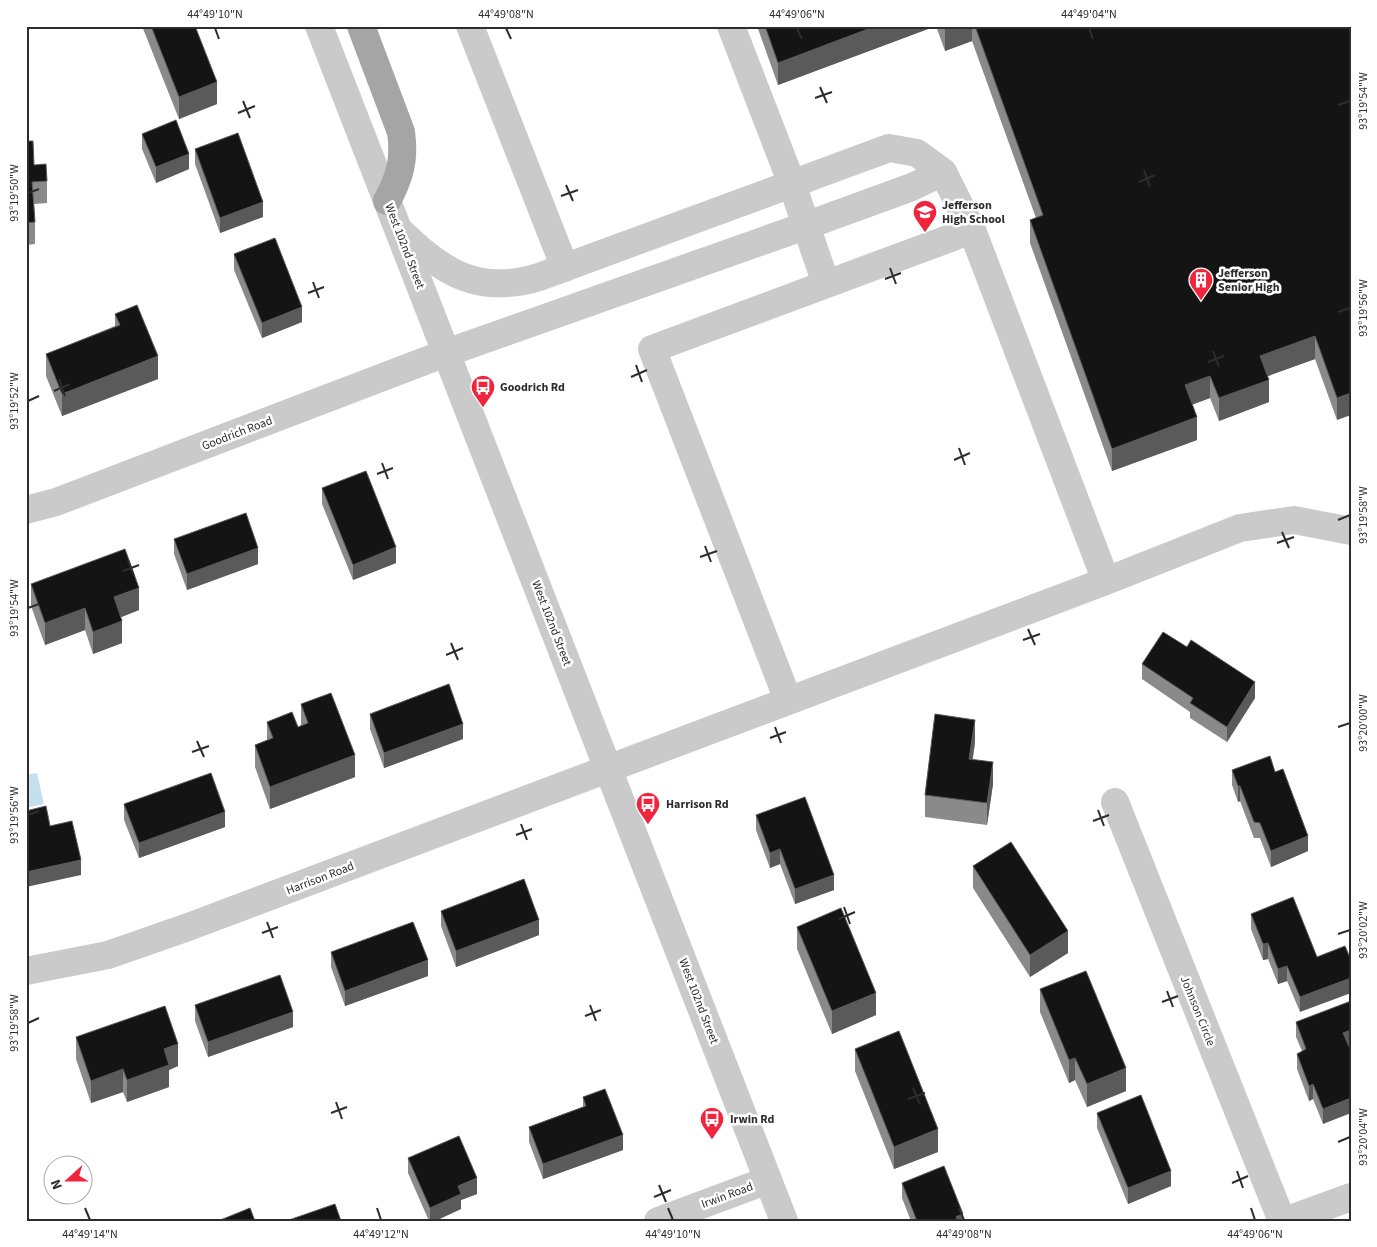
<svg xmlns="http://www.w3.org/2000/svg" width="1377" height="1247" font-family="'Source Sans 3',sans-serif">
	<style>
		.water { fill: #c5dfed }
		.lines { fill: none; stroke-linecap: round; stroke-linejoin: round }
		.minor { stroke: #cacaca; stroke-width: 28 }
		.major { stroke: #a5a5a5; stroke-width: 28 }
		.wall { fill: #8a8a8a }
		.shaded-wall { fill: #5a5a5a }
		.building { fill: #141414; stroke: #5a5a5a }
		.ticks { fill: none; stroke: #2d2d2d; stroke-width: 2 }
		.labels { text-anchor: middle; stroke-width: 5; stroke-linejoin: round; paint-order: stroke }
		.poi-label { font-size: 12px; font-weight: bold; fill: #2d2d2d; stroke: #fff; text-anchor: start }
		.street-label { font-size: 12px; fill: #2d2d2d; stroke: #fff }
		.neatline { fill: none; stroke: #2d2d2d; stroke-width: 2 }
		.ticks-label { font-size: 12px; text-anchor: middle; fill: #2d2d2d }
	</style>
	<rect width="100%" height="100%" fill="#fff"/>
	<path class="water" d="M37 773 44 804 26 808V775Z"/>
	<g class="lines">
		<path class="minor" d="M319 26 784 1221
			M470 26 565 268
			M731 26 792 184 826 284
			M402 233C444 274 480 295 539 277L889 148 917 153 943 172 972 230 1106 581
			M26 510 56 502 446 353 805 226 912 187 943 172
			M788 700 652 349 972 230
			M1115 802 1282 1221
			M26 971 108 955 191 926 1106 581 1240 528 1294 520 1351 531
			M658 1221 768 1180
			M1285 1221 1351 1197"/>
		<path class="major" d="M361 26 401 132C405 159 400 177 387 201"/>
	</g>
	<path class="wall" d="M142 26H195L217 104 179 119Z
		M757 26H936L778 85Z
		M936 26H1351L1337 420 1315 359 1267 376 1269 402 1219 421 1210 398 1192 405 1197 440 1112 471 1030 243V220L1036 218 972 41 945 51Z
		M142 134 189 169 156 183 142 149Z
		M26 141 34 165 47 181V203L34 204 35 222V244L26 245Z
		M195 149 263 217 220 233 195 164Z
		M234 254 302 322 262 338 234 270Z
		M115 314 158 379 62 416 46 376V354L115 326Z
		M322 488 396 563 353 580 322 504Z
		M174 539 258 564 187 590 174 554Z
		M31 584 139 610 121 617 122 643 93 654 85 630 45 645 31 606Z
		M1142 664 1255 698 1227 742 1190 718V712L1142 679Z
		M301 704 355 777 270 809 255 767V745L267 740V722L298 727 301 726Z
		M370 714 463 739 384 768 370 729Z
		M975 742 973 759 993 784 987 825 925 817V795Z
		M1232 770 1275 772 1308 851 1271 867 1260 838H1254L1240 801 1238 802 1232 785Z
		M124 804 225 827 139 858 124 820Z
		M756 815 834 890 795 904 780 864 770 868 756 830Z
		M973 866 1068 953 1030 977 973 888Z
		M441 911 539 935 456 967 441 926Z
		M1251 914 1317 957 1300 1012 1287 981 1278 984 1268 959 1263 960 1251 929Z
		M797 927 876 1015 832 1034 797 949Z
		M331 952 428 976 345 1006 331 967Z
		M1040 989 1126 1091 1087 1107 1075 1080 1069 1083 1040 1012Z
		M195 1005 293 1027 208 1057 195 1021Z
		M1296 1022 1349 1046 1323 1124 1313 1099 1309 1101 1297 1069V1054L1302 1051 1296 1037Z
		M76 1037 178 1066 169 1070V1087L127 1102 123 1092 91 1103 76 1059Z
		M855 1049 938 1152 894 1169 855 1071Z
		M26 1087 28 1096V1118H26Z
		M583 1097 623 1150 543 1179 529 1142V1127L583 1107Z
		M1097 1113 1171 1186 1128 1204 1097 1128Z
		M408 1158 477 1194 461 1200V1209L435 1221H429L408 1173Z
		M902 1183 963 1221H911L902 1198Z"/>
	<path class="shaded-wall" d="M876 26H936L778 85V63Z
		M953 26H972V41L945 51V29Z
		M217 82V104L179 119V97Z
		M189 154V169L156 183V167Z
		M263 202V217L220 233V218Z
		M302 307V322L262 338V323Z
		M1315 336V359L1260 379V356Z
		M158 356V379L62 416V394Z
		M1210 376V398L1185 407V385Z
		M1269 380V402L1219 421V398Z
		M1351 393V415L1337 420V398Z
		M1197 417V440L1112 471V449Z
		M396 547V563L353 580V565Z
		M258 548V564L187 590V574Z
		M139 588V610L114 620V597Z
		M85 608V630L45 645V623Z
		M122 621V643L93 654V632Z
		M1255 682V698L1227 742V727Z
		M975 720V742L969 781V759Z
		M463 724V739L384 768V753Z
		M355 755V777L270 809V787Z
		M993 762V784L987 825V803Z
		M1238 786H1240V801L1238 802Z
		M225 812V827L139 858V843Z
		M1308 836V851L1271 867V851Z
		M780 849V864L770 868V853Z
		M81 860V875L26 887V872Z
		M834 875V890L795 904V889Z
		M539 920V935L456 967V951Z
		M1068 931V953L1030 977V955Z
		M1268 943V959L1263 960V944Z
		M428 960V976L345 1006V991Z
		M1287 966V981L1278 984V969Z
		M1351 978V993L1300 1012V997Z
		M876 993V1015L832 1034V1011Z
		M293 1012V1027L208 1057V1042Z
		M1351 1030V1045L1343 1049V1033Z
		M178 1044V1066L169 1070V1087L127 1102V1080L164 1049Z
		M1075 1058V1080L1069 1083V1060Z
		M1126 1068V1091L1087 1107V1084Z
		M123 1069V1092L91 1103V1081Z
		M1313 1084V1099L1309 1101V1086Z
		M1351 1098V1113L1323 1124V1109Z
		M938 1129V1152L894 1169V1147Z
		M623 1135V1150L543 1179V1164Z
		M1171 1171V1186L1128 1204V1188Z
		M477 1178V1194L461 1200V1209L435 1221H430V1208L458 1186Z
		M963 1214V1221H956V1217Z"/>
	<path class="building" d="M151 26H195L217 82 179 97Z
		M765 26H876L778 63Z
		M944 26H953L945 29Z
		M975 26H1351V393L1337 398 1315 336 1260 356 1269 380 1219 398 1210 376 1185 385 1197 417 1112 449 1030 220 1043 215Z
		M176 120 189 154 156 167 142 134Z
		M238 133 263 202 220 218 195 149Z
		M26 141H33L34 165 46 164 47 181 32 182 35 222 26 223Z
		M275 238 302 307 262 323 234 254Z
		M137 305 158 356 62 394 46 354 120 325 115 314Z
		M366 471 396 547 353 565 322 488Z
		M246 513 258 548 187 574 174 539Z
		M125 549 139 588 114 597 122 621 93 632 85 608 45 623 31 584Z
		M1163 632 1187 647 1191 640 1255 682 1227 727 1190 703 1193 698 1142 664Z
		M449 684 463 724 384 753 370 714Z
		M331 693 355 755 270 787 255 745 273 738 267 722 292 712 298 727 308 723 301 704Z
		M935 714 975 720 969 759 993 762 987 803 925 795Z
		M1270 756 1275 772 1283 769 1308 836 1271 851 1260 823 1254 822 1240 786H1238L1232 770Z
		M211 773 225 812 139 843 124 804Z
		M805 797 834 875 795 889 780 849 770 853 756 815Z
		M46 806 50 826 72 821 81 860 26 872V811Z
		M1011 842 1068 931 1030 955 973 866Z
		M524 879 539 920 456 951 441 911Z
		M1293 897 1317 957 1345 946 1351 960V978L1300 997 1287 966 1278 969 1268 943 1263 944 1251 914Z
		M841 908 876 993 832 1011 797 927Z
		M413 922 428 960 345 991 331 952Z
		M1086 971 1126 1068 1087 1084 1075 1058 1069 1060 1040 989Z
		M280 975 293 1012 208 1042 195 1005Z
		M1351 1001V1030L1343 1033 1351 1051V1098L1323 1109 1313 1084 1309 1086 1297 1054 1306 1049 1296 1022Z
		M165 1006 178 1044 164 1049 169 1065 127 1080 123 1069 91 1081 76 1037Z
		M899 1031 938 1129 894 1147 855 1049Z
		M605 1089 623 1135 543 1164 529 1127 586 1106 583 1097Z
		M1141 1095 1171 1171 1128 1188 1097 1113Z
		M459 1136 477 1178 458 1186 461 1194 430 1208 408 1158Z
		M944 1166 963 1214 956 1217 958 1221H917L902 1183Z
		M335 1204 341 1221H289V1220Z
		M250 1208 255 1221H218Z"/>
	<path class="ticks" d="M215 28 219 39M506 28 511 39M797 28 802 39M1089 28 1093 39M820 87 827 103M815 98 832 92M243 101 250 118M1338 105 1350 101M238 113 255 106M1144 170 1150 187M1139 182 1155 175M566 185 573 201M28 193 39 189M561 196 578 190M890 268 896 284M885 279 901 273M313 282 319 298M308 293 324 287M1338 312 1350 308M1213 351 1219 367M1208 362 1224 356M636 365 642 382M631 377 647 370M59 379 65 396M54 391 70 384M28 401 39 396M959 448 965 465M954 460 970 453M382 463 388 479M377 474 393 468M1338 520 1350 515M1282 532 1289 548M1277 543 1294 537M705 546 711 562M700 557 717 551M128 560 134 576M123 571 139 565M28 608 39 604M1028 629 1035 645M1023 640 1040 634M451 643 458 660M446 655 463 648M775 727 781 743M1338 727 1350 723M770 738 786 732M197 741 204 757M192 752 209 746M1098 810 1104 826M28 815 39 811M1093 821 1109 815M521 824 527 840M516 835 532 829M844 907 850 924M839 919 855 912M267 922 273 938M262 933 278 927M1338 934 1350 930M1167 991 1173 1007M1162 1002 1178 996M590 1005 596 1021M585 1016 601 1010M28 1023 39 1018M913 1088 920 1104M908 1099 925 1093M336 1102 342 1119M331 1113 347 1107M1338 1142 1350 1137M1237 1171 1243 1188M1232 1183 1248 1176M659 1185 666 1202M654 1197 671 1190M85 1208 90 1220M377 1208 381 1220M668 1208 673 1220M959 1208 964 1220M1251 1208 1255 1220"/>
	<defs>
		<symbol id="school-pin" viewBox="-11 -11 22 30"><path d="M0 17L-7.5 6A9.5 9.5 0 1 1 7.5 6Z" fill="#f0243c" stroke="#fff"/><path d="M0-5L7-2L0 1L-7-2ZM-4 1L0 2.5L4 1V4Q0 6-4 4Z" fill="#fff"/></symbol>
		<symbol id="building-pin" viewBox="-11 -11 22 30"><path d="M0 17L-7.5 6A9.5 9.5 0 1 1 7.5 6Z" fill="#f0243c" stroke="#fff"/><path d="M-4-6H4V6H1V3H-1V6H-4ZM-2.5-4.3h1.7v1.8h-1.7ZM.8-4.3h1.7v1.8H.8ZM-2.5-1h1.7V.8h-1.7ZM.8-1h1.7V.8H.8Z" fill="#fff"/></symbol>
		<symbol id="bus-pin" viewBox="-11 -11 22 30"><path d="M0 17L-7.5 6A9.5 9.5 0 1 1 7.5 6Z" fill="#f0243c" stroke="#fff"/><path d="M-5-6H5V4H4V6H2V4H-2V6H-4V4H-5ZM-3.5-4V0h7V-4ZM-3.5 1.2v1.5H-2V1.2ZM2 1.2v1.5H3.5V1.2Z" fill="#fff"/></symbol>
	</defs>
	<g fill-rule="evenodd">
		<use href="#school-pin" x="911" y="198" width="28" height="38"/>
		<use href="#building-pin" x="1187" y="266" width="28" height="38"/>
		<use href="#bus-pin" x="469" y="373" width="28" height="38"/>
		<use href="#bus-pin" x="634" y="790" width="28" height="38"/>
		<use href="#bus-pin" x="698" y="1105" width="28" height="38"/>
	</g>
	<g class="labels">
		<g class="poi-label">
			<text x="942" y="209">Jefferson<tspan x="942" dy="14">High School</tspan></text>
			<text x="1218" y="277">Jefferson<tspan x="1218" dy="14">Senior High</tspan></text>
			<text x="500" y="391">Goodrich Rd</text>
			<text x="666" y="808">Harrison Rd</text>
			<text x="730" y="1123">Irwin Rd</text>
		</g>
		<g class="street-label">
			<text transform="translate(405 246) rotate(69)" y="4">West 102nd Street</text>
			<text transform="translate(237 433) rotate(-21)" y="4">Goodrich Road</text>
			<text transform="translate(552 623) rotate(69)" y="4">West 102nd Street</text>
			<text transform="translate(320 878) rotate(-21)" y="4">Harrison Road</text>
			<text transform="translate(699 1001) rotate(69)" y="4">West 102nd Street</text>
			<text transform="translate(1198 1011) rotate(68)" y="4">Johnson Circle</text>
			<text transform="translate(727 1195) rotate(-20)" y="4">Irwin Road</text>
		</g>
	</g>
	<rect width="1377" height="1247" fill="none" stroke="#ffffff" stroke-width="55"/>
	<g transform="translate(68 1180) rotate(249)"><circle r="24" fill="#ffffff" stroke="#ababab"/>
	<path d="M0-4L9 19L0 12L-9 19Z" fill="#f0243c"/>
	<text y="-8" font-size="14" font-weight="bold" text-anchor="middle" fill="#2d2d2d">N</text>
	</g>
	<rect x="28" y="28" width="1322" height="1192" class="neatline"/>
	<g class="ticks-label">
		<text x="215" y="18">44°49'10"N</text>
		<text x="506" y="18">44°49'08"N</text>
		<text x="797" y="18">44°49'06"N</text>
		<text x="1089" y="18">44°49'04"N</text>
		<text transform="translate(1363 101) rotate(-90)" y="4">93°19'54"W</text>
		<text transform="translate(14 193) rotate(-90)" y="4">93°19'50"W</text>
		<text transform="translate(1363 308) rotate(-90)" y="4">93°19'56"W</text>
		<text transform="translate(14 401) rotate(-90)" y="4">93°19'52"W</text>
		<text transform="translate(1363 515) rotate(-90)" y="4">93°19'58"W</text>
		<text transform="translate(14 608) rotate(-90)" y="4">93°19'54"W</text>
		<text transform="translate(1363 723) rotate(-90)" y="4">93°20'00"W</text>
		<text transform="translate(14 815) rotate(-90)" y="4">93°19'56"W</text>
		<text transform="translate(1363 930) rotate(-90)" y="4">93°20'02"W</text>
		<text transform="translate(14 1023) rotate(-90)" y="4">93°19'58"W</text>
		<text transform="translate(1363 1137) rotate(-90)" y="4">93°20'04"W</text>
		<text x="90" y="1238">44°49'14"N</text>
		<text x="381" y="1238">44°49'12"N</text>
		<text x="673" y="1238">44°49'10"N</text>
		<text x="964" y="1238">44°49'08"N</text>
		<text x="1255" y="1238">44°49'06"N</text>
	</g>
</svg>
